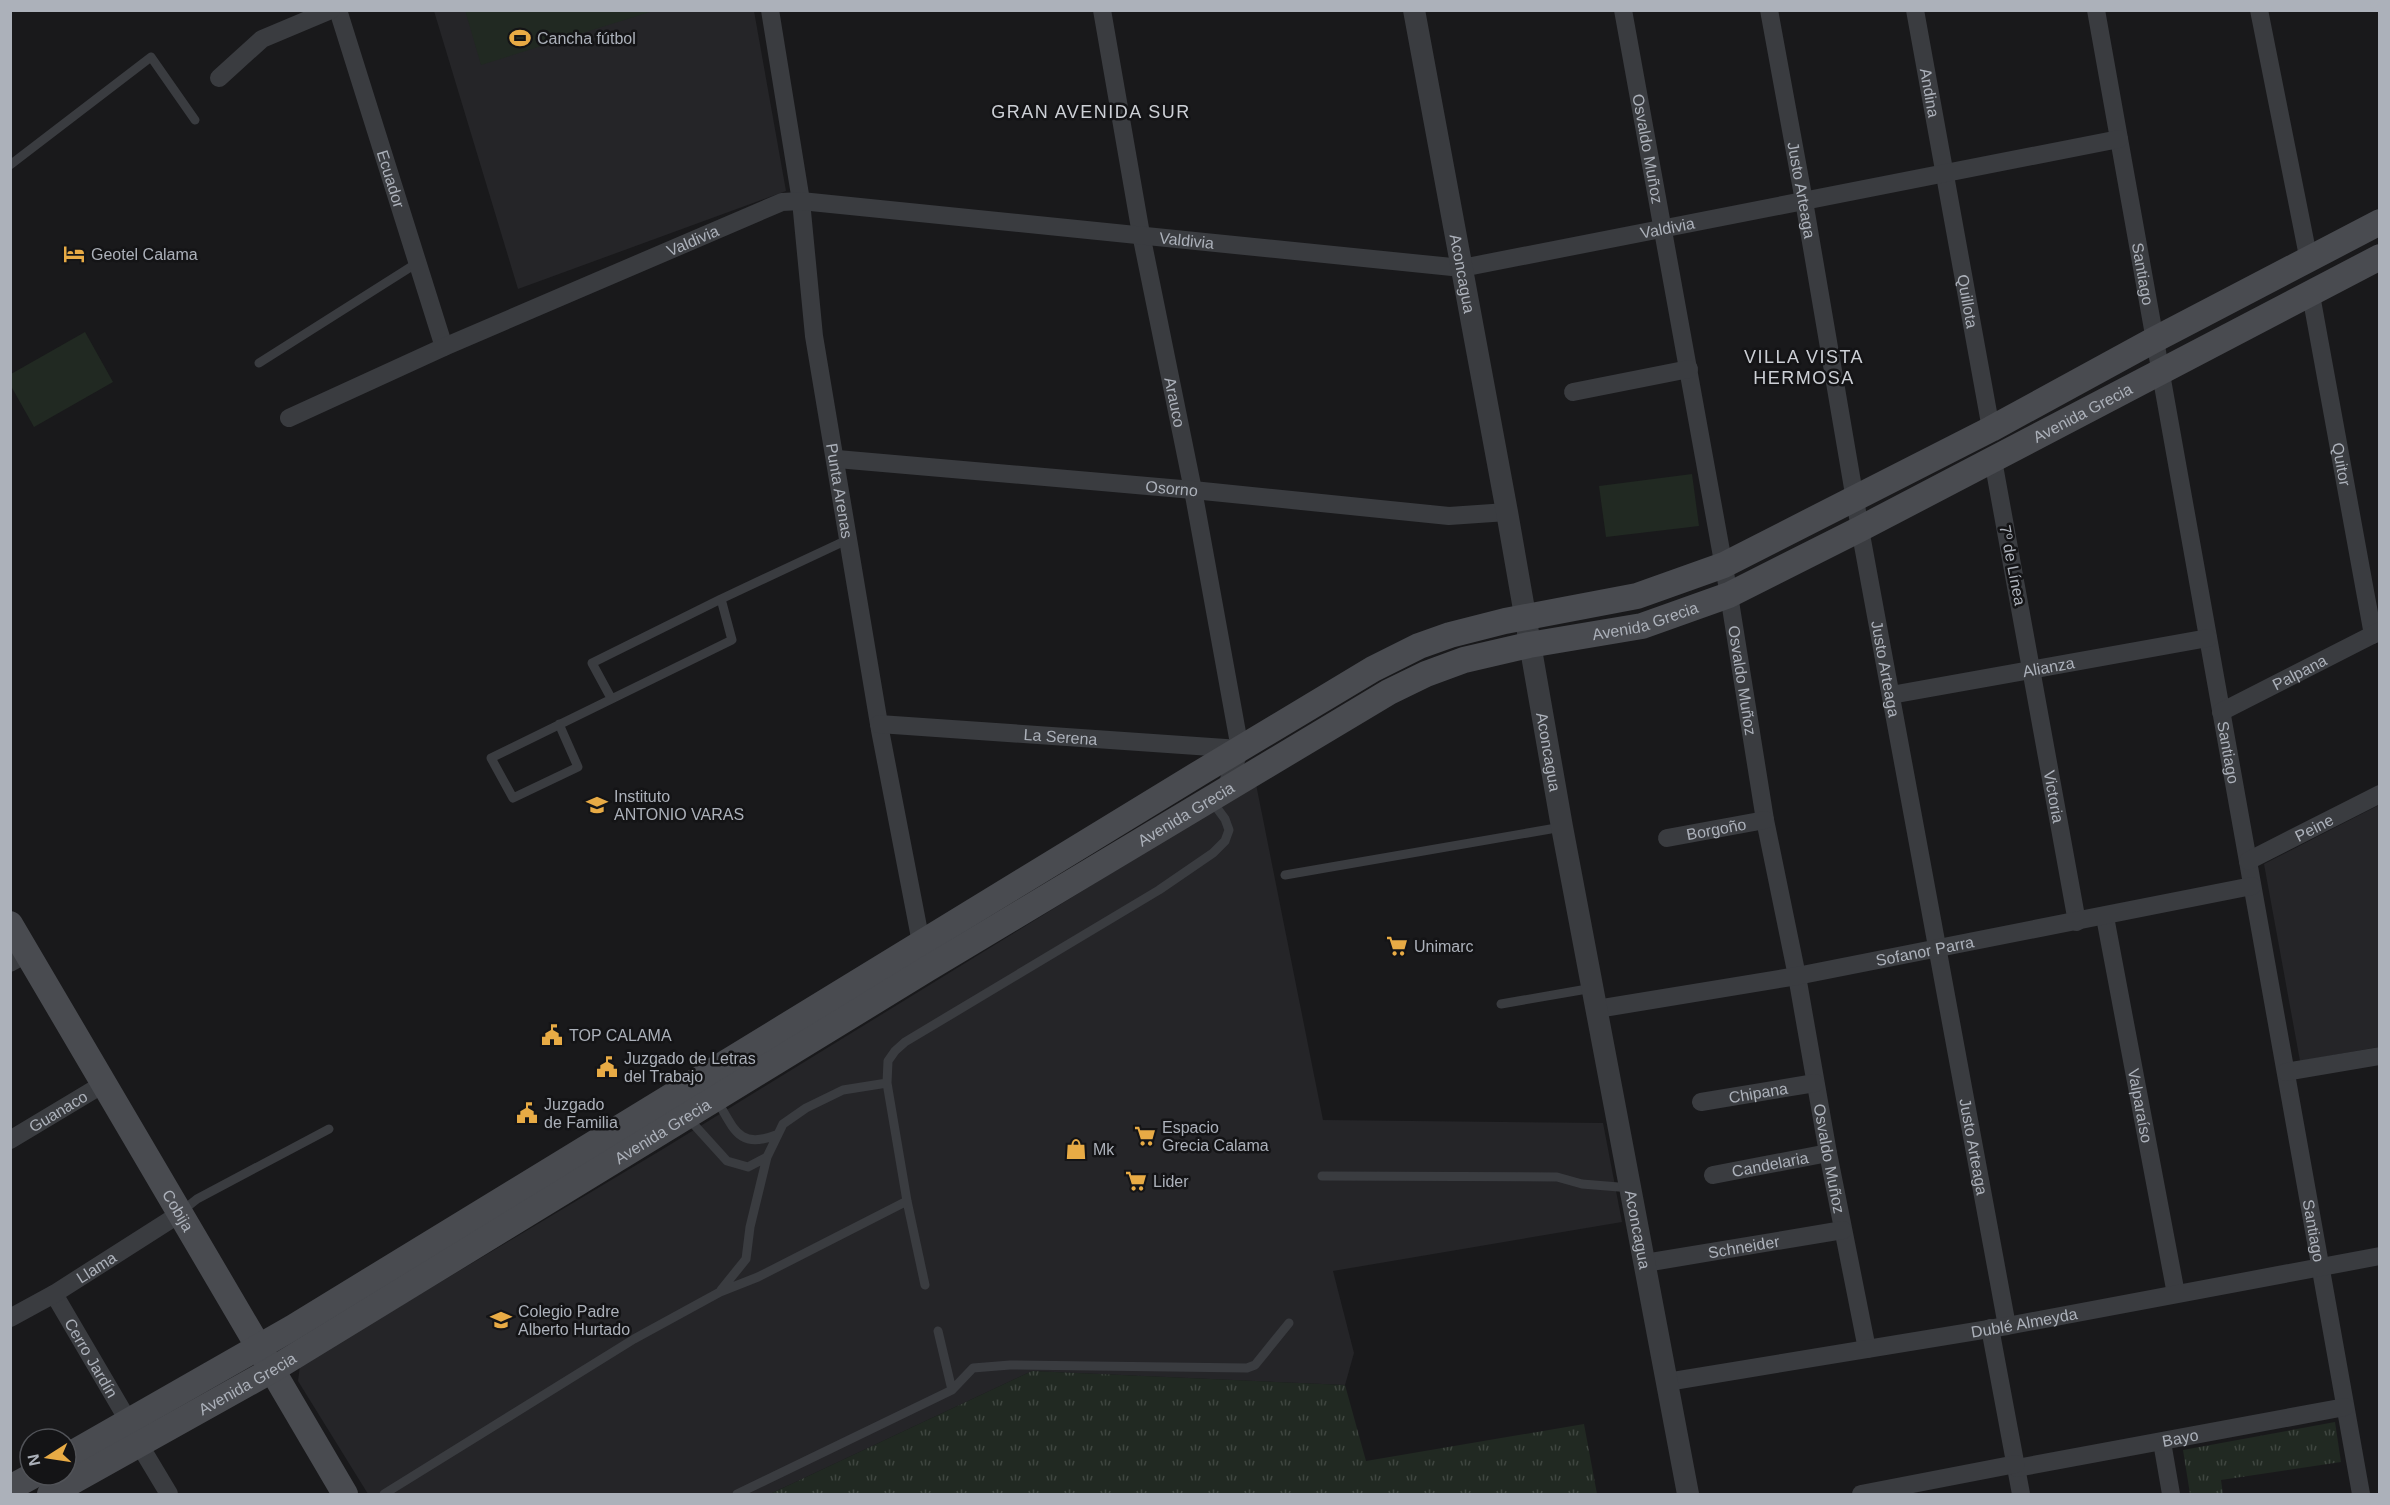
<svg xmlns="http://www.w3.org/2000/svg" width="2390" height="1505" font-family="Arial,sans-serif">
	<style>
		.built { fill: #252528 }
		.grass { fill: url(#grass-tufts) }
		.garden { fill: #212922 }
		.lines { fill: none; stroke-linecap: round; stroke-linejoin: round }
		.service { stroke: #3a3c40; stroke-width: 9 }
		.minor { stroke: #3a3c40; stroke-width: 18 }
		.tertiary { stroke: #3a3c40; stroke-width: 22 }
		.secondary { stroke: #494b50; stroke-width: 26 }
		.labels { text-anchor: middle; stroke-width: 5; stroke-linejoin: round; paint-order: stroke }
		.poi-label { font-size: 16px; fill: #acb1ba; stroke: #141416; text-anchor: start }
		.street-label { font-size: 16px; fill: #acb1ba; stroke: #141416 }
		.neighbourhood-label { font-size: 18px; letter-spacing: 1.5px; fill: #cdd0d6; stroke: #141416 }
	</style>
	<defs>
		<pattern id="grass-tufts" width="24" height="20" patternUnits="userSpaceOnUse" patternTransform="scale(1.5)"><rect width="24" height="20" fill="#212922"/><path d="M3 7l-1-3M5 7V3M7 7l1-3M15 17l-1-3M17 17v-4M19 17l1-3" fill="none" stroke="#3f4640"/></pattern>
	</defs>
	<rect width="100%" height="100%" fill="#19191b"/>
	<path class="built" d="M434 11H754L786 191 518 289Z
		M1256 784 1323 1120 1603 1123 1622 1222 1333 1271 1354 1353 1345 1385 1032 1371 770 1494H368L298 1381 300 1366 663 1149Z
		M2379 805V1047L2300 1061 2264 864Z"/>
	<path class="grass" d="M1032 1371 1345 1385 1366 1461 1584 1424 1597 1494H770Z
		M2335 1422 2341 1462 2221 1480 2223 1494H2190L2183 1450Z"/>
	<path class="garden" d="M465 10H653V11L481 65Z
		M85 332 113 382 34 427 11 386V374Z
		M1692 474 1699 526 1606 537 1599 486Z"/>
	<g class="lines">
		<path class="service" d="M10 165 151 57 195 120
			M259 363 417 263
			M611 698 592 663 721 599 849 539
			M559 724 578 767 513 798 491 758 732 640 721 599
			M1285 875 1562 827
			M1501 1004 1593 988
			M716 1099C734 1128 738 1150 776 1135
			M688 1118 727 1161 748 1167 767 1157
			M1322 1176 1557 1177 1582 1184 1631 1188
			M182 1211 197 1199 329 1129
			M925 1285 907 1201 887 1083 888 1061 895 1051 905 1042 1159 890 1213 853 1225 841 1229 830 1225 819 1211 800
			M721 1290 746 1259 750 1227 767 1157 783 1124 806 1108 843 1090 887 1083
			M938 1331 952 1390 973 1368 1010 1365 1247 1368 1255 1365 1289 1323
			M384 1494 634 1339 720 1292 758 1277 907 1201
			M737 1494 952 1390"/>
		<g class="minor">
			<path id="s1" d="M338 10 444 347"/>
			<path id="s2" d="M770 10 801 201 814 336 880 730 923 953"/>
			<path id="s3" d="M1102 10 1141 234 1193 490 1240 749 1225 791"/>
			<path id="s4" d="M1623 10 1729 595 1765 820 1797 976 1828 1153 1867 1349"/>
			<path id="s5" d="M1769 10 1804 201 1860 529 2007 1326"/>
			<path id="s6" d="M1915 10 1991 429"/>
			<path id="s7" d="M2096 10 2361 1494"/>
			<path d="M2259 10 2309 261"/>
			<path d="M219 78 262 39 331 10"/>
			<path id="s8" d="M2311 295 2373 635"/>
			<path d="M1573 392 1689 369"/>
			<path id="s9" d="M289 418 444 347 782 202 801 201 1462 268 2119 139"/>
			<path id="s10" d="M837 459 1193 490 1449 516 1507 512"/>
			<path id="s11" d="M1993 460 2077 922"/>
			<path id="s12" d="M1891 695 2208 638"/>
			<path id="s13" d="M2221 712 2380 631"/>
			<path id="s14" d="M879 724 1240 749"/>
			<path id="s15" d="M1667 838 1765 820"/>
			<path id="s16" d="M2248 861 2380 794"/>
			<path id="s17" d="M2105 917 2176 1294"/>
			<path d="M10 963 28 953"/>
			<path id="s18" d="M1597 1009 1797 976 2252 886"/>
			<path d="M2286 1072 2380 1056"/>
			<path id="s19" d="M1701 1102 1815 1083"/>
			<path id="s20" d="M10 1140 105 1083"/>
			<path id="s21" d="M1713 1175 1828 1153"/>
			<path id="s22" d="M1645 1263 1843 1230"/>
			<path id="s23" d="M54 1294 129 1422"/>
			<path id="s24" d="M10 1318 54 1294 181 1213"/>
			<path d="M1990 1328 2021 1494"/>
			<path id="s25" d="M1667 1382 2007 1326 2380 1256"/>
			<path d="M2162 1442 2171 1494"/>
			<path d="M139 1444 169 1494"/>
			<path id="s26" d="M2017 1468 2345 1407"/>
			<path d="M1861 1494 2016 1464"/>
		</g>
		<path class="tertiary" id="s27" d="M1414 10 1507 512 1562 827 1688 1494"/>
		<g class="secondary">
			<path id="s28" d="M10 924 345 1494"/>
			<path d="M66 1457 292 1328 1203 771 1373 669 1419 646 1450 635 1505 621 1637 596 1724 565 1991 429 2154 340 2380 222"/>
			<path d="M10 1488 34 1475"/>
			<path id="s29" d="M50 1494 272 1370 927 969 1389 692 1426 674 1464 660 1529 645 1642 626 1729 595 1860 529 2380 257"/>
		</g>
	</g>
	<defs>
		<symbol id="stadium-bare" viewBox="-9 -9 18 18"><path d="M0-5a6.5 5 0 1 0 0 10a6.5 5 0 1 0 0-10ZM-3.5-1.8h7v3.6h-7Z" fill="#e8ab45" stroke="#141416" stroke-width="2.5" paint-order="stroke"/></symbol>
		<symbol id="hotel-bare" viewBox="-9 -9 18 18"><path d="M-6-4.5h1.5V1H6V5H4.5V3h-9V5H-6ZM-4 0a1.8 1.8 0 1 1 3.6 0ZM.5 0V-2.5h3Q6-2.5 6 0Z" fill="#e8ab45" stroke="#141416" stroke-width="2.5" paint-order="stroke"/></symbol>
		<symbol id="school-bare" viewBox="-9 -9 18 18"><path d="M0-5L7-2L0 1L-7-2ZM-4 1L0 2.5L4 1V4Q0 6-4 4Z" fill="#e8ab45" stroke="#141416" stroke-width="2.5" paint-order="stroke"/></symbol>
		<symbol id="supermarket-bare" viewBox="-9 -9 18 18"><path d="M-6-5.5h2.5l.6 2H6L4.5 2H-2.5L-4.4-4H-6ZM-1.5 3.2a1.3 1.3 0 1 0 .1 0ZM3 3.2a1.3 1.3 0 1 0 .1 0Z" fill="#e8ab45" stroke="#141416" stroke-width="2.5" paint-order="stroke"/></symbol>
		<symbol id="civic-bare" viewBox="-9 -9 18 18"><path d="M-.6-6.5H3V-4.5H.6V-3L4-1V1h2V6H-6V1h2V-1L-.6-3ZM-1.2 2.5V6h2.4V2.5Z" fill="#e8ab45" stroke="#141416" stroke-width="2.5" paint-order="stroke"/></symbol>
		<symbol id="shop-bare" viewBox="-9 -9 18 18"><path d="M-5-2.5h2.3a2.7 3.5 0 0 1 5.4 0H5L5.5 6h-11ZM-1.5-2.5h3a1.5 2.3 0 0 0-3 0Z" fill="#e8ab45" stroke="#141416" stroke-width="2.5" paint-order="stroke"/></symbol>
	</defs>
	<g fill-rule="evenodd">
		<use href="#stadium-bare" x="505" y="23" width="30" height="30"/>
		<use href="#hotel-bare" x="59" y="239" width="30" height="30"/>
		<use href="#school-bare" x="582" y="790" width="30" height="30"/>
		<use href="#supermarket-bare" x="1382" y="931" width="30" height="30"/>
		<use href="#civic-bare" x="537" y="1020" width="30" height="30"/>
		<use href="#civic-bare" x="592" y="1052" width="30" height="30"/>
		<use href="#civic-bare" x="512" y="1098" width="30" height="30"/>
		<use href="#supermarket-bare" x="1130" y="1121" width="30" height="30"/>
		<use href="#shop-bare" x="1061" y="1134" width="30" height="30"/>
		<use href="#supermarket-bare" x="1121" y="1166" width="30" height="30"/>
		<use href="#school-bare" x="486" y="1305" width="30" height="30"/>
	</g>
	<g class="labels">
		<g class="poi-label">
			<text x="537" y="44">Cancha fútbol</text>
			<text x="91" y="260">Geotel Calama</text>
			<text x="614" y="802">Instituto<tspan x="614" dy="18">ANTONIO VARAS</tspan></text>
			<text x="1414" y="952">Unimarc</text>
			<text x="569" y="1041">TOP CALAMA</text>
			<text x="624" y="1064">Juzgado de Letras<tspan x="624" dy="18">del Trabajo</tspan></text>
			<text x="544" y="1110">Juzgado<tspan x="544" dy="18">de Familia</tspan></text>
			<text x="1162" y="1133">Espacio<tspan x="1162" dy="18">Grecia Calama</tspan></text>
			<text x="1093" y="1155">Mk</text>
			<text x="1153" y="1187">Lider</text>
			<text x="518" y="1317">Colegio Padre<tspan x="518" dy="18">Alberto Hurtado</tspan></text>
		</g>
		<g class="street-label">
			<text dy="6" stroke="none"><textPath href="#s6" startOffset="84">Andina</textPath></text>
			<text dy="6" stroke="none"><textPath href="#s4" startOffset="141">Osvaldo Muñoz</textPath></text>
			<text dy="6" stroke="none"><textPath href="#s1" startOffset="177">Ecuador</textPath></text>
			<text dy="6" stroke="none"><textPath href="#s5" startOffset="183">Justo Arteaga</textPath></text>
			<text dy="6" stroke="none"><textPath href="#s9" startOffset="1431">Valdivia</textPath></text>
			<text dy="6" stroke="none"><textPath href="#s9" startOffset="945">Valdivia</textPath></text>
			<text dy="6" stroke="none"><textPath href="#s9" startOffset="441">Valdivia</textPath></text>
			<text dy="6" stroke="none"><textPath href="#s7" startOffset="268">Santiago</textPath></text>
			<text dy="6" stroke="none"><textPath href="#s27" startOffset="268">Aconcagua</textPath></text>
			<text dy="6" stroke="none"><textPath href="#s6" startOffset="296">Quillota</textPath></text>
			<text dy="6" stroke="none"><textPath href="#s3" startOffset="399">Arauco</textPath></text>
			<text dy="6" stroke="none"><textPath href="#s29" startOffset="2314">Avenida Grecia</textPath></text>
			<text dy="6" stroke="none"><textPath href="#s8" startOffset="172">Quitor</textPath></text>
			<text dy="6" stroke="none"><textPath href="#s10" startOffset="336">Osorno</textPath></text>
			<text dy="6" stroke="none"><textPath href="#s2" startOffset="486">Punta Arenas</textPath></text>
			<text transform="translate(2013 565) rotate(79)" y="6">7º de Línea</text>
			<text dy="6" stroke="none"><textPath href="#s29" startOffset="1828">Avenida Grecia</textPath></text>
			<text dy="6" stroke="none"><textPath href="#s12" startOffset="160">Alianza</textPath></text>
			<text dy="6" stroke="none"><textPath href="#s5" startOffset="669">Justo Arteaga</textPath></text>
			<text dy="6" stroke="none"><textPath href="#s13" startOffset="88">Palpana</textPath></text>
			<text dy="6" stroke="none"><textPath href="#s4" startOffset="681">Osvaldo Muñoz</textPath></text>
			<text dy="6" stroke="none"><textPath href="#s14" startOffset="182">La Serena</textPath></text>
			<text dy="6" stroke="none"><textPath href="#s27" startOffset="754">Aconcagua</textPath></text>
			<text dy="6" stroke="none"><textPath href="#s7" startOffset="754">Santiago</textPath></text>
			<text dy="6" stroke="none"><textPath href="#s11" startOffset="342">Victoria</textPath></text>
			<text dy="6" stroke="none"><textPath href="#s29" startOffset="1324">Avenida Grecia</textPath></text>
			<text dy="6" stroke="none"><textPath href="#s16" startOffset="74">Peine</textPath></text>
			<text dy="6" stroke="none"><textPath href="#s15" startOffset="50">Borgoño</textPath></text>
			<text dy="6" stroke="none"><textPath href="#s18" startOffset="333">Sofanor Parra</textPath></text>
			<text dy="6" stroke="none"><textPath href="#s19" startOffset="58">Chipana</textPath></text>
			<text dy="6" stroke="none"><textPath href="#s17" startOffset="192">Valparaíso</textPath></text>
			<text dy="6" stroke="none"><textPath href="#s20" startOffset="56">Guanaco</textPath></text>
			<text dy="6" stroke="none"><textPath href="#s29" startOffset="712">Avenida Grecia</textPath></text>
			<text dy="6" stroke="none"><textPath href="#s5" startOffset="1155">Justo Arteaga</textPath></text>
			<text dy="6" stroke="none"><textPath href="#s4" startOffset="1167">Osvaldo Muñoz</textPath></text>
			<text dy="6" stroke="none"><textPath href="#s21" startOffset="58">Candelaria</textPath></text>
			<text dy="6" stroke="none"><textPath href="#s28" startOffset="332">Cobija</textPath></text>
			<text dy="6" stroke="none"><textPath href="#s27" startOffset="1240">Aconcagua</textPath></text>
			<text dy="6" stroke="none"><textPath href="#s7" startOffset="1240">Santiago</textPath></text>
			<text dy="6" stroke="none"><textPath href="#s22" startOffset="100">Schneider</textPath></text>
			<text dy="6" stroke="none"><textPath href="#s24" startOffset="100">Llama</textPath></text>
			<text dy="6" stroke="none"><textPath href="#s25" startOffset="362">Dublé Almeyda</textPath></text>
			<text dy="6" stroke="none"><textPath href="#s23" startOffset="74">Cerro Jardín</textPath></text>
			<text dy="6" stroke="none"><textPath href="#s29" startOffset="226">Avenida Grecia</textPath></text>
			<text dy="6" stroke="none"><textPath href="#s26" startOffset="166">Bayo</textPath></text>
		</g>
		<g class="neighbourhood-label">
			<text x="1091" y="118">GRAN AVENIDA SUR</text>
			<text x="1804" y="363">VILLA VISTA<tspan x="1804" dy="21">HERMOSA</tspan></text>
		</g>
	</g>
	<rect width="2390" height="1505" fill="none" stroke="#acb1ba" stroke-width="24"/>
	<g transform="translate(48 1457) rotate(258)"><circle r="28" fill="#141416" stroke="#515358" stroke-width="1.5"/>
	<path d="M0-4.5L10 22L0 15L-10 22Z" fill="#e8ab45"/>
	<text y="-9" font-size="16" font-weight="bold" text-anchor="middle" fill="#acb1ba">N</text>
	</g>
</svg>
